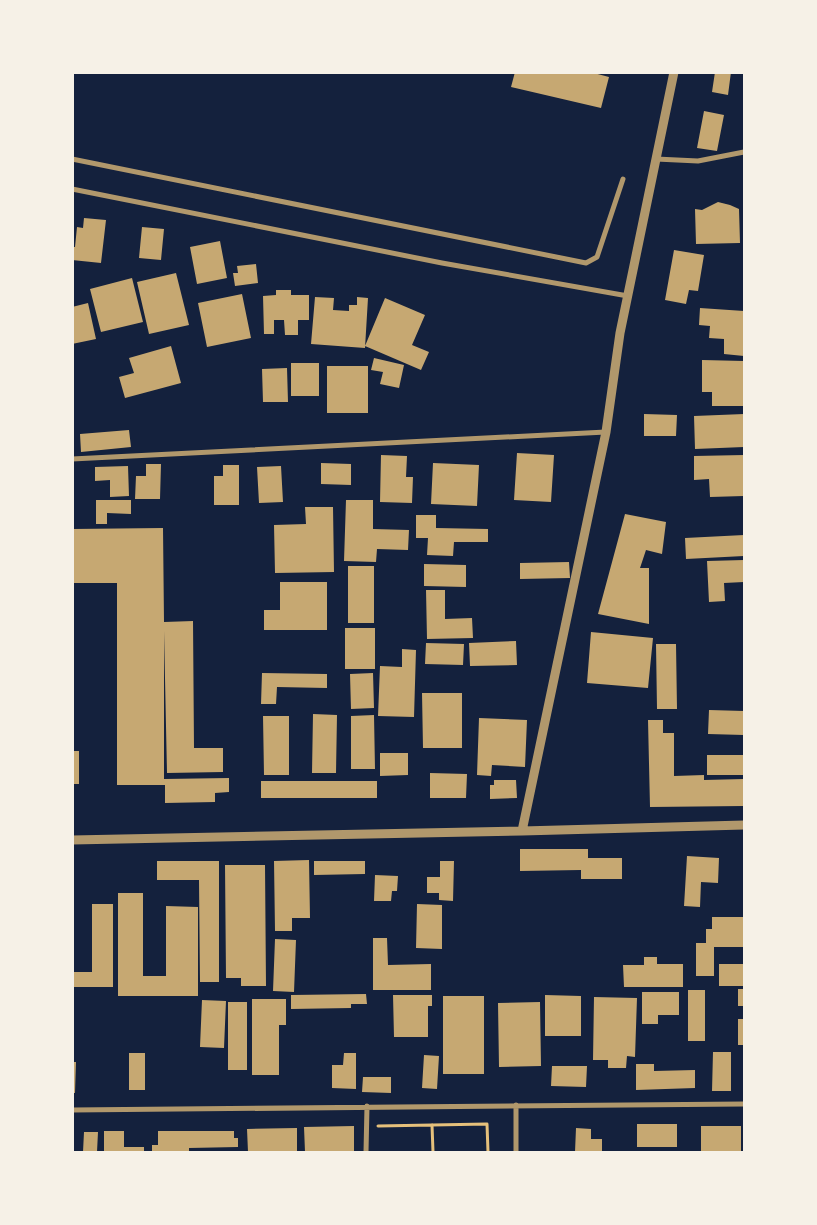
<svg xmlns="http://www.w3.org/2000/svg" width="817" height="1225" font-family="'Fira Sans',sans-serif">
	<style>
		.building { fill: #c6a872 }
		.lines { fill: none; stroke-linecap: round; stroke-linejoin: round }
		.path { stroke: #e5c07b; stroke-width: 3 }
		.minor { stroke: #b1986c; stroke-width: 5 }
		.tertiary { stroke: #b1986c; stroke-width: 9 }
	</style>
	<rect width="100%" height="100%" fill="#14213d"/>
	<path class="building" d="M515 72H590L609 77 601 108 511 87Z
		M715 72H731L728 95 712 92Z
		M704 111 724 115 717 151 697 148Z
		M718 202 730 205 739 209 740 243 696 244 695 209 702 210Z
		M84 218 106 220 101 263 72 260V247H75L77 227 83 228Z
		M142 227 164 229 161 260 139 258Z
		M220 241 227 278 197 284 190 247Z
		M674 250 704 255 698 291 689 290 686 304 665 300Z
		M256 264 258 283 235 286 233 273H238L237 266Z
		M176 273 189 325 149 334 137 282Z
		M132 278 143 322 101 332 90 289Z
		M276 290H291V295H309V320H298V335H285L284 320H274V334H264L263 296 276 295Z
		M242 294 251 338 207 347 198 303Z
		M315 297 334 298 333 310 349 311V305H357V297L368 298 365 348 311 344Z
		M385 298 425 315 412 345 429 352 421 370 365 346Z
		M88 303 96 339 72 344V307Z
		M700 308 744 311V356L724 354V339L709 338 710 326 699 325Z
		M171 346 181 383 125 398 119 377 134 373 129 358Z
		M374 358 404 365 399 388 380 384 383 372 371 370Z
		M702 360 744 361V406H712V392H702Z
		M291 363H319V396H291Z
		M327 366H368V413H327Z
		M287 368 288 402H263L262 369Z
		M644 414 677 415 676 436H644Z
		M744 414V447L695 449 694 416Z
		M129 430 131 447 81 452 80 434Z
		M517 453 554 455 551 502 514 500Z
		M381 455 407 456 406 477H413L412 503 380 502Z
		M744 455V496L710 497 709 479 694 480V456Z
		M321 463 351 464V485L321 484Z
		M433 463 479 465 477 506 431 504Z
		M146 464H161L160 499H135L136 476H146Z
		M223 465H239V505H214V476H223Z
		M128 466 129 496 110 497V480L95 481V467Z
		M281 466 283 502 259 503 257 467Z
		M96 500H131V514L107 513V524H96Z
		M346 500H373V529L409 530 408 550 377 549 376 562 344 561Z
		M305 507H333L334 572 275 573 274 525 306 524Z
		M625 514 666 522 662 554 646 550 640 568H649V624L598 614Z
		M416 515H436V528L488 529V542H454L453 556 427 555 428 538H416Z
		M163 528 164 622 193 621 194 748H223V772L167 773 164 631V779L229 778V792L215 793V802L165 803V785H117V583H72V529Z
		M744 535V556L686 559 685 538Z
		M744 560V582L724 583 725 601 709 602 707 561Z
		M569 562 570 578 520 579V563Z
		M424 564 466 565V587L424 586Z
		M348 566H374V623H348Z
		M280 582H327V630H264V610H280Z
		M426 590H445V619L472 618 473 638 427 639Z
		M345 628H375V669H345Z
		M591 632 653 638 648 688 587 683Z
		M516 641 517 665 470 666 469 643Z
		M426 643 464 644 463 665 425 664Z
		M656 644H676L677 709H657Z
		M402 649 416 650 414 717 378 716 380 666 402 667Z
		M262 673 327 674V688L277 687 276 704H261Z
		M373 673 374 708 351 709 350 674Z
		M422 693H462V748H423Z
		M709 710 744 711V735L708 734Z
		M313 714 337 715 336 773H312Z
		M374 715 375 769H351V716Z
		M263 716H289V775H264Z
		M479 718 527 720 525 767 492 765 491 776 477 775Z
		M648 720H663V733H674V776L704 775V780L744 779V806L650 807Z
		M72 751H79V784H72Z
		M380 753H408V775L380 776Z
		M707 755H744V775H707Z
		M430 773 467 774 466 798H430Z
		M494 780H516L517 798 490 799V785H494Z
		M261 781H377V798H261Z
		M520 849H588V858H622V879H581V870L520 871Z
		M687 856 719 858 718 883 701 882 700 907 684 906Z
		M309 860 310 918H292V931H275L274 861Z
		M157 861H219V982H200L199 880H157Z
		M314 861H365V874L314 875Z
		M440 861H454L453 901 439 900V893H427V877H440Z
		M225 865H265L266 986H241V978H226Z
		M375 875 398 876 397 891H392L391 901H374Z
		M118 893H143V976H166V906L198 907V996H118Z
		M92 904H113V987H72V972H92Z
		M417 904 442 905V949L416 948Z
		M712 917H744V947H714V976H696V943H706V929H712Z
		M373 938H387L388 965 431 964V990H373Z
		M275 939 296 940 294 992 273 991Z
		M644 957H657V964H683V987H624L623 965H644Z
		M719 964H744V986H719Z
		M738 989H744V1006H738Z
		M688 990H705V1041H688Z
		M642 992H679V1015H658V1024H642Z
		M366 994 367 1004H351V1008L291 1009V995Z
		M393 995H432V1006H428V1037H394Z
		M545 995 581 996V1036H545Z
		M443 996H484V1074H443Z
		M594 997 637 998 635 1057 627 1056 626 1068H608V1060H593Z
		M252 999H286V1025H279V1075H252Z
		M202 1000 226 1001 224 1048 200 1047Z
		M228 1002H247V1070H228Z
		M540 1002 541 1066 499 1067 498 1003Z
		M738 1019H744V1045H738Z
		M713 1052H731V1091H712Z
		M129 1053H145V1090H129Z
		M344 1053H356V1089L332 1088V1065H343Z
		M424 1055 439 1056 437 1089 422 1088Z
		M72 1062H76L75 1093H72Z
		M636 1064H654V1071L695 1070V1088L636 1090Z
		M552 1066H587L586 1087 551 1086Z
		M363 1077H391V1093L362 1092Z
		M637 1124H677V1147H637Z
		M354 1126V1152H305L304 1127Z
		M701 1126H741V1152H701Z
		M297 1128V1152H248L247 1129Z
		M576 1128 591 1129V1139H602V1152H575Z
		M104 1131H124V1147H144V1152H104Z
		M158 1131H234V1138H238V1147L189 1148V1152H152V1145H158Z
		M84 1132H98L97 1152H83Z"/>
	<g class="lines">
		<path class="path" d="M432 1125 433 1152
			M378 1126 487 1124 488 1152"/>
		<path class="minor" d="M72 159 586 263 597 257 623 179
			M656 159 698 161 744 152
			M72 189 442 263 628 296
			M72 459 606 432
			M516 1105V1152
			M72 1110 744 1104
			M366 1152 367 1106"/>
		<path class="tertiary" d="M522 831 606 432 620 333 674 72
			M72 840 522 831 744 825"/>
	</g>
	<rect width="817" height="1225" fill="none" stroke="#f6f1e7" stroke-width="148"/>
</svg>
